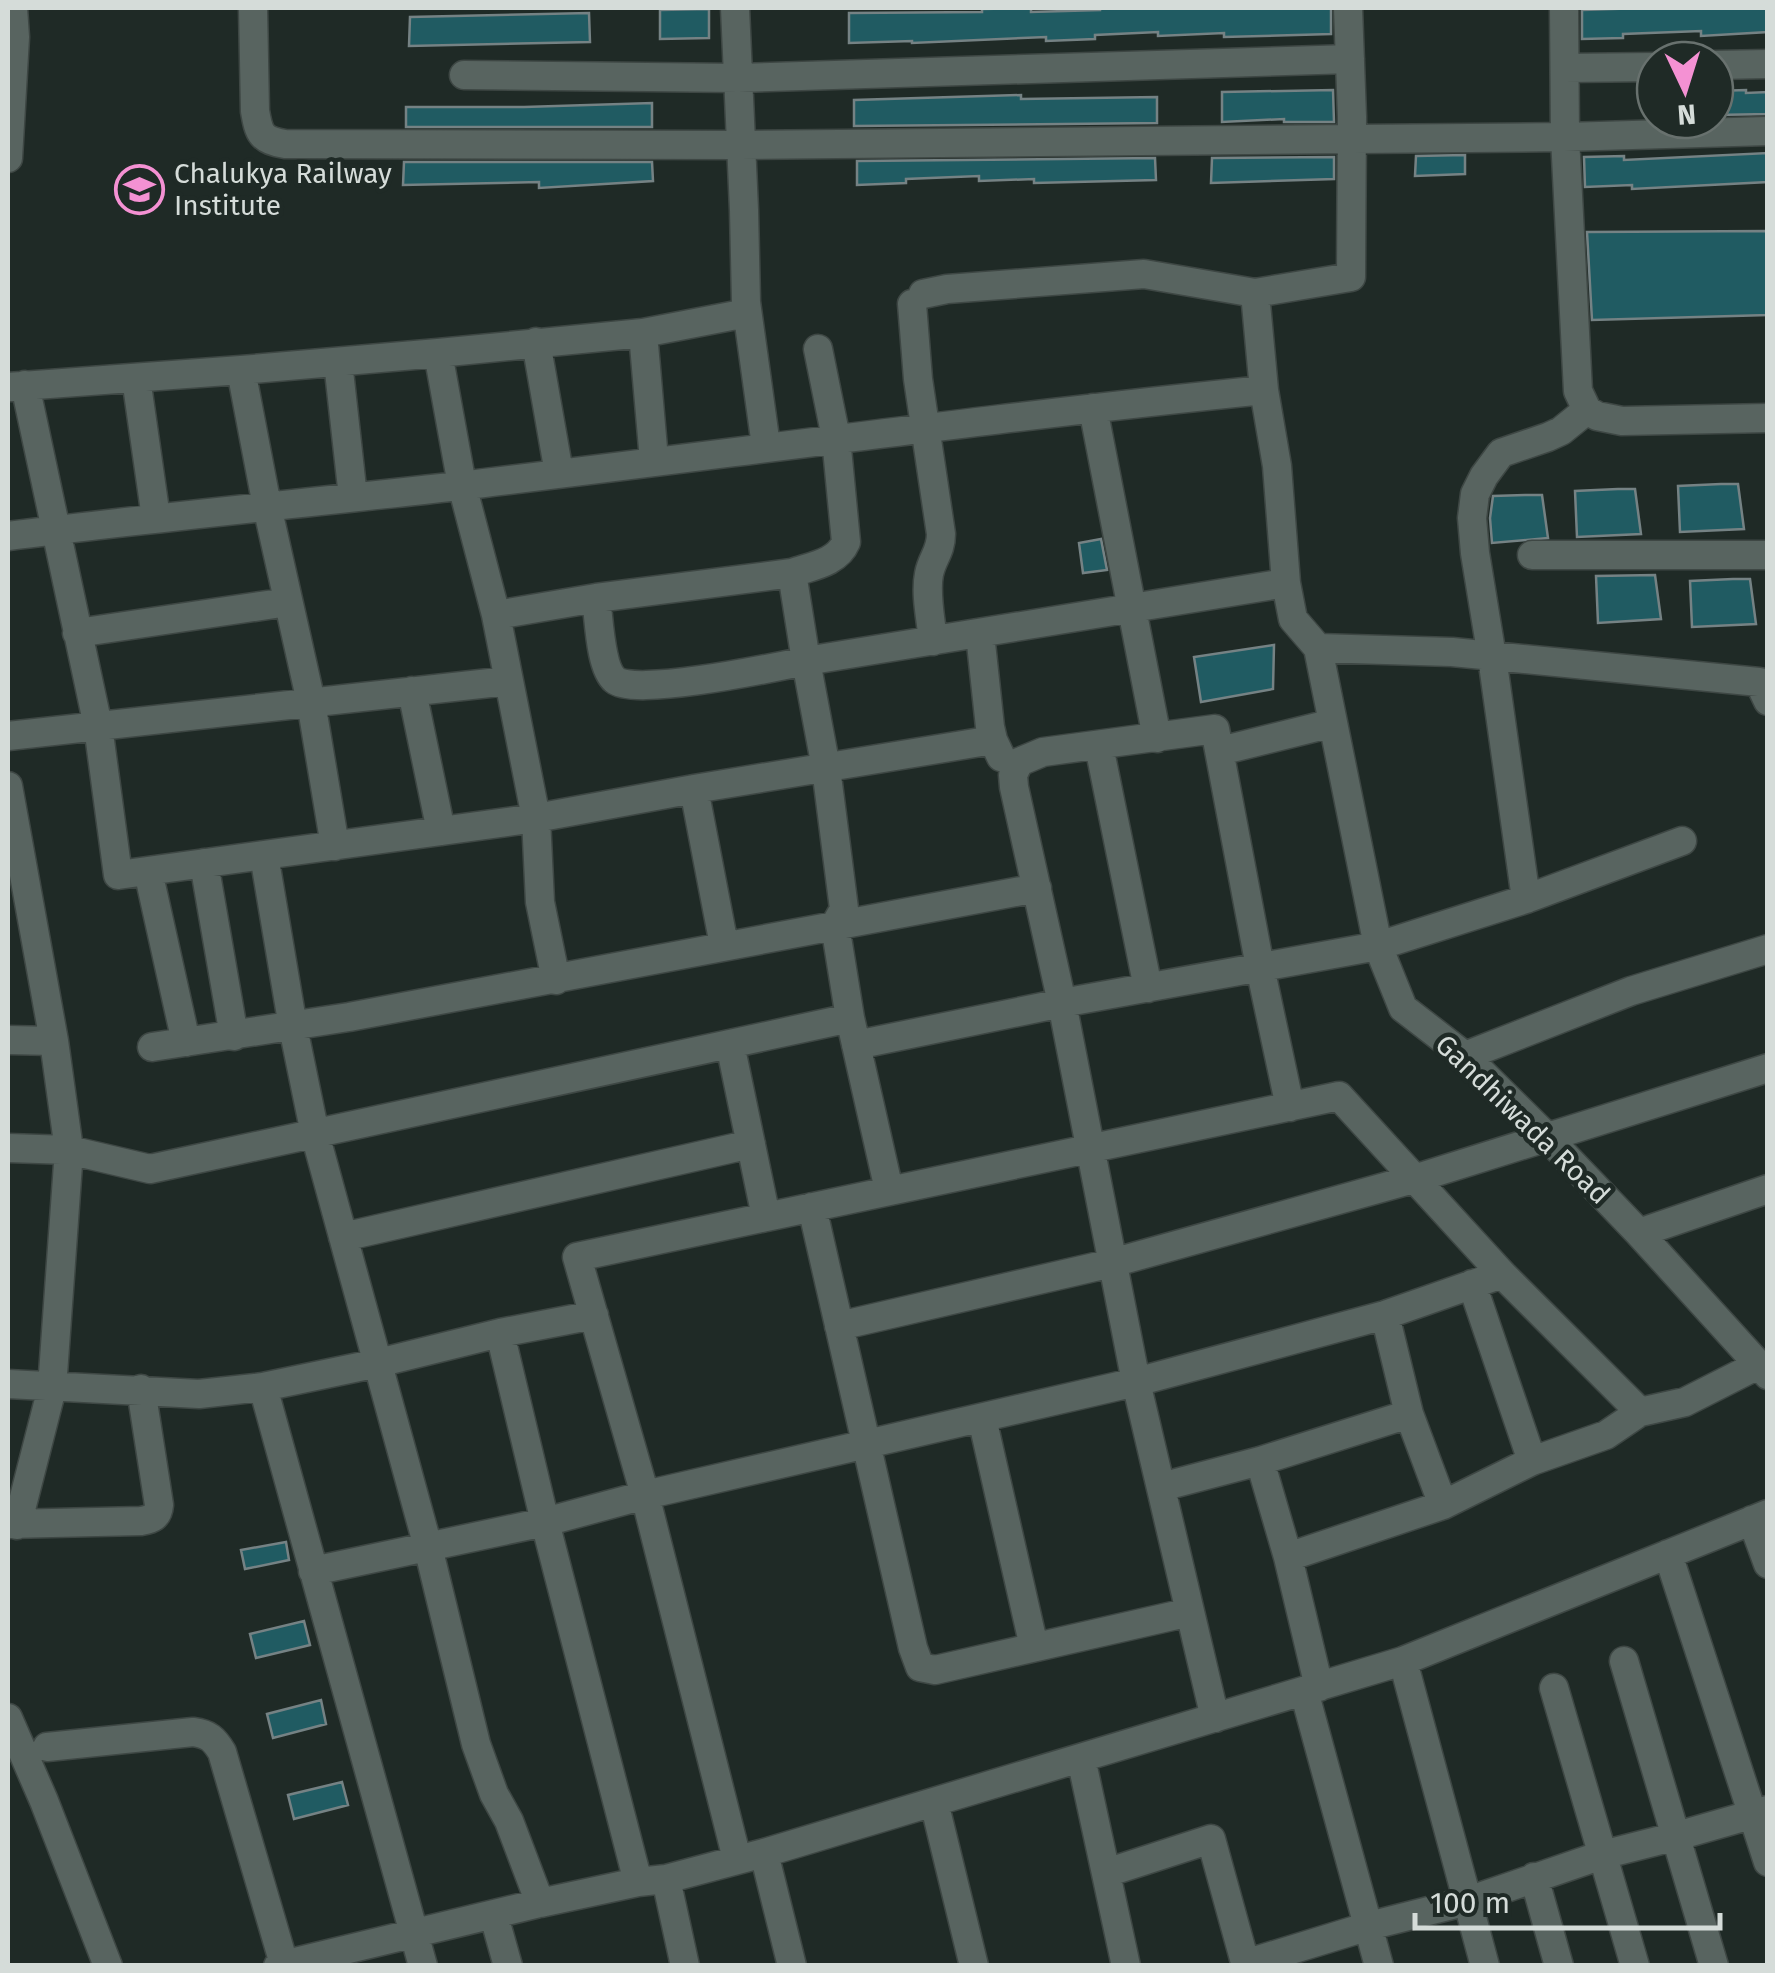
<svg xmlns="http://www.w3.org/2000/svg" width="1775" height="1973" font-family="'Fira Sans',sans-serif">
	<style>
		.building { fill: #205b62; stroke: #758284; stroke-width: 2.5 }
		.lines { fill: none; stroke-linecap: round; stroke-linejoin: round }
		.minor-casing { stroke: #3e4744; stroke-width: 31 }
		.minor { stroke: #586460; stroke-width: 28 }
		.labels { text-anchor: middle; stroke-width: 9; stroke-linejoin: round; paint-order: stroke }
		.poi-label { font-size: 28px; fill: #d5dcd9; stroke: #1f2a26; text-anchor: start }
		.street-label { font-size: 28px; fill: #d5dcd9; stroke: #1f2a26 }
	</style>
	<rect width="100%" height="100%" fill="#1f2a26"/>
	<path class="building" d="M1031 8V12L1100 10V8H1331V34L1224 37V33L1158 36V32L1095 35V39L1046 41V37L912 43V41L849 43V13L982 12V9Z
		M1643 8H1768V32L1701 36V31L1623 34V38L1582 39V10Z
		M709 9V38L660 39V10Z
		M589 13 590 42 409 46 410 17Z
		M1333 90 1334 122H1284V119L1222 122V92Z
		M1746 90V93L1768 92V114L1715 115V91Z
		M1021 95V99L1157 97V123L854 126V100Z
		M652 103V127H406V107H524Z
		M1768 153V182L1632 189V185L1585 187 1584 157 1624 156V160Z
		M1465 155V174L1415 176 1416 156Z
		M1334 157V179L1211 183 1212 158Z
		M1155 158 1156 180 1034 183V179L979 181V176L906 179V183L857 185V161Z
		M404 162H652L653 181 539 188V182L403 185Z
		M1768 231V315L1592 320 1587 232Z
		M1721 484H1738L1744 529 1680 532 1678 486Z
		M1618 489H1635L1641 534 1577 537 1575 491Z
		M1525 495H1542L1548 538 1492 543 1490 518 1493 496Z
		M1101 539 1107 570 1083 573 1079 543Z
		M1655 575 1661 619 1598 623 1596 576Z
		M1733 579H1750L1756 624 1692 627 1690 581Z
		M1274 645 1273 689 1201 702 1194 657Z
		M286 1542 289 1560 245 1569 241 1550Z
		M304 1621 310 1645 256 1658 250 1634Z
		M321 1700 326 1724 273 1738 267 1714Z
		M342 1782 348 1805 294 1819 288 1795Z"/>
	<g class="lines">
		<defs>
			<path id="minor" d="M253 8 255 111C259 134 261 140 285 144L741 145 1565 137 1768 131
				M735 8 744 210 746 302 766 446
				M1348 8 1352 117 1351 277 1255 293 1264 390 1277 466 1286 583 1293 619 1318 648 1452 652 1759 682 1768 701
				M1564 8 1565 137 1578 391 1587 410 1597 416 1622 421 1768 418
				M1715 65 1768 64
				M1565 68 1655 67
				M464 75 738 78 1350 59
				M8 158 15 37 13 8
				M923 294 947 289 1144 274 1255 293
				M912 304 918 379 941 534C941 552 932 558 929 574 925 594 931 620 933 641
				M643 333 654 460
				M536 342 559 473
				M438 353 462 485 496 615 536 818 540 902 556 980
				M338 362 353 497
				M241 370 267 506 311 702 335 846
				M136 378 156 518
				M25 385 98 726 118 875 536 818 694 789 993 740
				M8 387 241 370 438 353 643 333 747 313
				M1093 408 1157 738
				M8 536C158 517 309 503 459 486 728 454 995 417 1264 390
				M1532 555H1768
				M792 573C812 566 837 563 846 542L836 438 818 349
				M596 598C599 618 600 668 615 680 635 697 776 667 806 661L826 768 844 909 835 925 850 1018 889 1190
				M496 615 596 598 792 573 806 661 1286 583
				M77 633 288 602
				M980 634 990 727 993 740 1001 757
				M1318 648 1378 946 1403 1008 1465 1056 1546 1136 1639 1233 1768 1375
				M412 691 441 831
				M8 736 508 681
				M1099 746 1148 988
				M1220 751 1333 723
				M8 786 54 1041 8 1040
				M694 789 724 945
				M264 855 293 1027 315 1134 428 1547 476 1744 494 1794 509 1821 540 1903
				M204 863 234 1036
				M148 871 186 1042
				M1526 899 1492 657 1475 553 1472 518 1475 494 1484 476 1501 453 1548 437 1561 431 1587 410
				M730 1044 766 1217
				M856 1045 1062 1003 1378 946 1526 899 1682 841
				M152 1047 349 1017 1037 888
				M1465 1056 1631 991 1768 949
				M8 1148 69 1150 150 1169 850 1018
				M812 1207 913 1648 920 1667 935 1670 1190 1612
				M1639 1233 1768 1189
				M343 1237 751 1144
				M1472 1284 1532 1461
				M1385 1315 1409 1414 1443 1505
				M839 1326 1112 1263 1417 1178 1768 1068
				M500 1333 545 1522 638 1882
				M8 1384 199 1394 263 1387 378 1363 500 1333 594 1315
				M263 1387 423 1966
				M982 1418 1034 1647
				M1260 1461 1288 1557 1319 1687
				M1161 1487 1260 1461 1409 1414
				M1752 1520 1768 1564
				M8 1524 141 1521C152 1519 158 1517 159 1505L141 1389
				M17 1525 52 1388 69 1150 54 1041
				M1668 1554 1768 1862
				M1288 1557 1443 1505 1532 1461 1606 1435 1640 1412 1685 1402 1758 1365
				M313 1571 545 1522 645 1495 1136 1382 1385 1315 1502 1274
				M1403 1661 1485 1966
				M1624 1661 1714 1966
				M1554 1688 1635 1966
				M1304 1691 1379 1966
				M8 1718 44 1801 108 1966
				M1215 1718 1136 1382 1062 1003 1014 787 1013 775 1019 762 1043 752 1215 729 1260 967 1290 1107
				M47 1747 193 1732C209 1734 214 1739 222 1752L284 1964
				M1081 1758 1126 1966
				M934 1802 974 1966
				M764 1853 792 1966
				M737 1859 645 1495 577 1257 1339 1096 1502 1274 1640 1412
				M1106 1873 1211 1839 1246 1966
				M1534 1877 1559 1966
				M666 1879 685 1966
				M494 1916 508 1966
				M1245 1964 1369 1926 1468 1901 1602 1855 1677 1836 1768 1810
				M278 1966 540 1903 638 1882 666 1879 764 1853 1403 1661 1768 1514"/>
		</defs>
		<use href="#minor" class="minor-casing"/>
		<use href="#minor" class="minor"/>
	</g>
	<defs>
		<symbol id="university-ring" viewBox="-11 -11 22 22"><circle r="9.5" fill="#1f2a26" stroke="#f491d3" stroke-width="1.5"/><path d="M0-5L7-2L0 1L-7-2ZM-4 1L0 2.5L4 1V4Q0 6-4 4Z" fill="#f491d3"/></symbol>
	</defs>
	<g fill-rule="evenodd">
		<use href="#university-ring" x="112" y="162" width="55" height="55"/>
	</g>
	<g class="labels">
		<g class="poi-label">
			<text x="174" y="183">Chalukya Railway<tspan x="174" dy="32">Institute</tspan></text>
		</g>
		<g class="street-label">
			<text transform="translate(1523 1119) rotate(44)" y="10">Gandhiwada Road</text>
		</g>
	</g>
	<rect width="1775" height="1973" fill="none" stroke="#d5dcd9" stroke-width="20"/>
	<g transform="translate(1685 90) rotate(176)"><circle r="48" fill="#1f2a26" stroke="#68716e" stroke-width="2.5"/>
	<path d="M0-8L18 38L0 25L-18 38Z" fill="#f491d3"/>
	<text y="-15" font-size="28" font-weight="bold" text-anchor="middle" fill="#d5dcd9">N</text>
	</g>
	<path d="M1415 1913v15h305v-15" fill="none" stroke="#d5dcd9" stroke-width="5"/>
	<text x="1430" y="1913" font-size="30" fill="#d5dcd9" stroke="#1f2a26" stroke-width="8" paint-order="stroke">100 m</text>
</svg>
